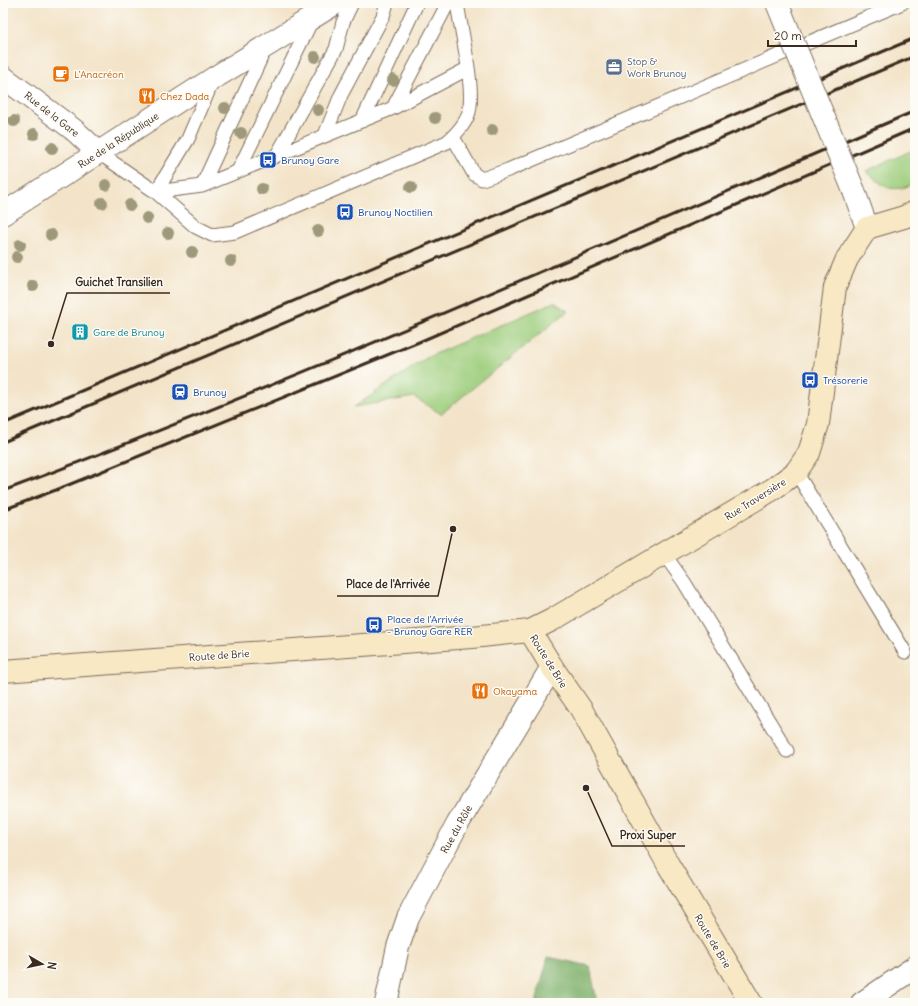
<svg xmlns="http://www.w3.org/2000/svg" width="918" height="1006" font-family="Delius,sans-serif">
	<style>
		.green { fill: #9dcd7b; stroke: #6c7c4c }
		.forest { fill: #7eb06b; stroke: #5c6d44 }
		.lines { fill: none; stroke-linecap: round; stroke-linejoin: round }
		.lane-casing { stroke: #7b6b5a; stroke-width: 15 }
		.street-casing { stroke: #7b6b5a; stroke-width: 24 }
		.secondary-casing { stroke: #7b6b5a; stroke-width: 24 }
		.lane { stroke: #fff; stroke-width: 13 }
		.street { stroke: #fff; stroke-width: 22 }
		.secondary { stroke: #f8e8c3; stroke-width: 22 }
		.rail { stroke: #3b2a1e; stroke-width: 3 }
		.street-bridge-casing { stroke: #7b6b5a; stroke-width: 24; stroke-linecap: butt }
		.street-bridge { stroke: #fff; stroke-width: 22 }
		.tree { fill: #9e997a }
		.labels { text-anchor: middle; stroke-width: 3; stroke-linejoin: round; paint-order: stroke }
		.service-label { font-size: 10px; fill: #4e5e75; stroke: #fdfcf7; text-anchor: start }
		.food-label { font-size: 10px; fill: #c56008; stroke: #fdfcf7; text-anchor: start }
		.street-label { font-size: 10px; fill: #3b2a1e; stroke: #fdfcf7 }
		.transit-label { font-size: 10px; fill: #164399; stroke: #fdfcf7; text-anchor: start }
		.culture-label { font-size: 10px; fill: #0d838f; stroke: #fdfcf7; text-anchor: start }
		.leader { fill: none; stroke: #3b2a1e; stroke-width: 1.5 }
		.callout-dot { fill: #3b2a1e; stroke: #fdfcf7; stroke-width: 1.5 }
		.callout-label { font-size: 11px; text-anchor: middle; font-weight: bold; fill: #3b2a1e; stroke: #fdfcf7; stroke-width: 3; stroke-linejoin: round; paint-order: stroke }
	</style>
	<rect width="100%" height="100%" fill="#fdfcf7"/>
	<filter id="ink" filterUnits="userSpaceOnUse"><feTurbulence type="fractalNoise" baseFrequency=".025" numOctaves="2"/><feDisplacementMap in="SourceGraphic" scale="8" xChannelSelector="R" yChannelSelector="G"/><feConvolveMatrix kernelMatrix="1 2 1 2 8 2 1 2 1" color-interpolation-filters="sRGB"/></filter>
	<filter id="wash" filterUnits="userSpaceOnUse"><feTurbulence type="fractalNoise" baseFrequency=".012" numOctaves="4" result="noise"/><feDisplacementMap in="SourceGraphic" scale="16" xChannelSelector="R" yChannelSelector="G"/><feGaussianBlur stdDeviation="0.9" result="paint"/><feColorMatrix in="noise" values="0 0 0 0 0 0 0 0 0 0 0 0 0 0 0 0 0 1.4 0 .05"/><feComposite in="paint" operator="in"/></filter>
	<g filter="url(#wash)">
		<rect width="100%" height="100%" fill="#f3e4c9"/>
		<path class="green" d="M915 149V184C888 193 887 189 866 171Z
			M554 302 568 311 441 414 414 397 354 407 428 357Z"/>
		<path class="forest" d="M548 957 590 966 597 1003H536Z"/>
	</g>
	<g filter="url(#ink)">
		<g class="lines">
			<defs>
				<path id="lane" d="M393 108 448 3
					M362 121 417 3
					M325 135 341 95 383 16 387 3
					M453 137 474 174 482 179 508 170 902 3
					M99 153 156 192 196 227 212 235 235 232 447 142C456 134 466 124 469 112 475 88 461 30 457 3
					M277 155 336 49 343 22 352 3
					M238 171 312 20
					M202 186 265 49
					M156 192 202 186 393 108 467 69
					M156 192 188 139 213 80
					M796 472 905 652
					M664 554 684 582 787 751"/>
				<path id="street" d="M3 77 74 130 99 153
					M854 191 867 228
					M3 214 214 78 336 3
					M386 1003 398 947 408 918 457 825 552 667
					M862 1003 915 967"/>
				<path id="secondary" d="M530 631 552 667 581 709 669 866 751 1003
					M3 671 472 637 530 631 552 620 773 489 796 472 809 453 818 424 835 287 847 259 867 228 904 217 915 212"/>
			</defs>
			<use href="#lane" class="lane-casing"/>
			<use href="#street" class="street-casing"/>
			<use href="#secondary" class="secondary-casing"/>
			<use href="#lane" class="lane"/>
			<use href="#street" class="street"/>
			<use href="#secondary" class="secondary"/>
			<path class="rail" d="M3 424 915 38
				M3 442 915 56
				M3 491C311 375 612 240 915 111
				M3 510 56 490 419 342 915 128"/>
			<defs>
				<path id="street-bridge" d="M777 3 854 191"/>
			</defs>
			<use href="#street-bridge" class="street-bridge-casing"/>
			<use href="#street-bridge" class="street-bridge"/>
		</g>
		<g class="tree">
			<circle cx="315" cy="57" r="6"/>
			<circle cx="393" cy="80" r="6"/>
			<circle cx="225" cy="108" r="6"/>
			<circle cx="318" cy="110" r="6"/>
			<circle cx="435" cy="118" r="6"/>
			<circle cx="14" cy="121" r="6"/>
			<circle cx="492" cy="130" r="6"/>
			<circle cx="241" cy="133" r="6"/>
			<circle cx="34" cy="134" r="6"/>
			<circle cx="52" cy="148" r="6"/>
			<circle cx="106" cy="185" r="6"/>
			<circle cx="411" cy="187" r="6"/>
			<circle cx="262" cy="189" r="6"/>
			<circle cx="102" cy="203" r="6"/>
			<circle cx="130" cy="205" r="6"/>
			<circle cx="147" cy="218" r="6"/>
			<circle cx="318" cy="231" r="6"/>
			<circle cx="168" cy="233" r="6"/>
			<circle cx="51" cy="235" r="6"/>
			<circle cx="20" cy="245" r="6"/>
			<circle cx="192" cy="252" r="6"/>
			<circle cx="17" cy="257" r="6"/>
			<circle cx="231" cy="261" r="6"/>
			<circle cx="33" cy="286" r="6"/>
		</g>
	</g>
	<defs>
		<symbol id="office-square" viewBox="-11 -11 22 22"><rect x="-9" y="-9" width="18" height="18" rx="4" fill="#5c6f8a" stroke="#fdfcf7"/><path d="M-6-3h4V-5.5h4V-3h4V5H-6ZM-1-4.5V-3h2v-1.5ZM-6 0V1H6V0Z" fill="#fff"/></symbol>
		<symbol id="cafe-square" viewBox="-11 -11 22 22"><rect x="-9" y="-9" width="18" height="18" rx="4" fill="#e8710a" stroke="#fdfcf7"/><path d="M-5.5-4.5H6V0H3Q3 3.5 0 3.5H-2.5Q-5.5 3.5-5.5 0ZM3-3.2v2h1.7v-2ZM-6 4.5H4V6H-6Z" fill="#fff"/></symbol>
		<symbol id="restaurant-square" viewBox="-11 -11 22 22"><rect x="-9" y="-9" width="18" height="18" rx="4" fill="#e8710a" stroke="#fdfcf7"/><path d="M-5-6h1v4h1v-4h1v4h1v-4h1v5L-1.5 .5V6h-2V.5L-5-1ZM5-6V6H3V1.5H1.5Q1.5-4 5-6Z" fill="#fff"/></symbol>
		<symbol id="bus-square" viewBox="-11 -11 22 22"><rect x="-9" y="-9" width="18" height="18" rx="4" fill="#1a4fb4" stroke="#fdfcf7"/><path d="M-5-6H5V4H4V6H2V4H-2V6H-4V4H-5ZM-3.5-4V0h7V-4ZM-3.5 1.2v1.5H-2V1.2ZM2 1.2v1.5H3.5V1.2Z" fill="#fff"/></symbol>
		<symbol id="building-square" viewBox="-11 -11 22 22"><rect x="-9" y="-9" width="18" height="18" rx="4" fill="#0f9aa8" stroke="#fdfcf7"/><path d="M-4-6H4V6H1V3H-1V6H-4ZM-2.5-4.3h1.7v1.8h-1.7ZM.8-4.3h1.7v1.8H.8ZM-2.5-1h1.7V.8h-1.7ZM.8-1h1.7V.8H.8Z" fill="#fff"/></symbol>
		<symbol id="station-square" viewBox="-11 -11 22 22"><rect x="-9" y="-9" width="18" height="18" rx="4" fill="#1a4fb4" stroke="#fdfcf7"/><path d="M-3-6H3Q5-6 5-4V2Q5 4 3 4L4.5 6H3L1.5 4h-3L-3 6H-4.5L-3 4Q-5 4-5 2V-4Q-5-6-3-6ZM-3.5-4v3h7v-3ZM-3.5 1v1.5H-2V1ZM2 1v1.5H3.5V1Z" fill="#fff"/></symbol>
	</defs>
	<g fill-rule="evenodd">
		<use href="#office-square" x="604" y="57" width="20" height="20"/>
		<use href="#cafe-square" x="51" y="64" width="20" height="20"/>
		<use href="#restaurant-square" x="137" y="86" width="20" height="20"/>
		<use href="#bus-square" x="258" y="150" width="20" height="20"/>
		<use href="#bus-square" x="335" y="202" width="20" height="20"/>
		<use href="#building-square" x="70" y="322" width="20" height="20"/>
		<use href="#bus-square" x="800" y="370" width="20" height="20"/>
		<use href="#station-square" x="170" y="382" width="20" height="20"/>
		<use href="#bus-square" x="364" y="615" width="20" height="20"/>
		<use href="#restaurant-square" x="470" y="681" width="20" height="20"/>
	</g>
	<g class="labels">
		<g class="service-label">
			<text x="627" y="65">Stop &amp;<tspan x="627" dy="12">Work Brunoy</tspan></text>
		</g>
		<g class="food-label">
			<text x="74" y="78">L'Anacréon</text>
			<text x="160" y="100">Chez Dada</text>
			<text x="493" y="695">Okayama</text>
		</g>
		<g class="street-label">
			<text transform="translate(52 114) rotate(38)" y="4">Rue de la Gare</text>
			<text transform="translate(118 140) rotate(-33)" y="4">Rue de la République</text>
			<text transform="translate(755 499) rotate(-32)" y="4">Rue Traversière</text>
			<text transform="translate(219 655) rotate(-4)" y="4">Route de Brie</text>
			<text transform="translate(549 661) rotate(58)" y="4">Route de Brie</text>
			<text transform="translate(456 829) rotate(-61)" y="4">Rue du Rôle</text>
			<text transform="translate(713 941) rotate(59)" y="4">Route de Brie</text>
		</g>
		<g class="transit-label">
			<text x="281" y="164">Brunoy Gare</text>
			<text x="358" y="216">Brunoy Noctilien</text>
			<text x="823" y="384">Trésorerie</text>
			<text x="193" y="396">Brunoy</text>
			<text x="387" y="623">Place de l'Arrivée<tspan x="387" dy="12">- Brunoy Gare RER</tspan></text>
		</g>
		<g class="culture-label">
			<text x="93" y="336">Gare de Brunoy</text>
		</g>
	</g>
	<path class="leader" d="M51 344L67 293H170M453 529L438 596H337M586 788L612 846H685"/>
	<g class="callout-dot">
		<circle cx="51" cy="344" r="4"/>
		<circle cx="453" cy="529" r="4"/>
		<circle cx="586" cy="788" r="4"/>
	</g>
	<g class="callout-label">
		<text x="119" y="286">Guichet Transilien</text>
		<text x="388" y="588">Place de l'Arrivée</text>
		<text x="648" y="839">Proxi Super</text>
	</g>
	<rect width="918" height="1006" fill="none" stroke="#fdfcf7" stroke-width="16"/>
	<g transform="translate(42 964) rotate(99)" stroke="#fdfcf7" stroke-width="3" paint-order="stroke">
	<path d="M0-3L7 15L0 10L-7 15Z" fill="#3b2a1e"/>
	<text y="-6" font-size="11" font-weight="bold" text-anchor="middle" fill="#3b2a1e">N</text>
	</g>
	<path d="M768 40v6h88v-6" fill="none" stroke="#3b2a1e" stroke-width="2"/>
	<text x="774" y="40" font-size="12" fill="#3b2a1e" stroke="#fdfcf7" stroke-width="3" paint-order="stroke">20 m</text>
</svg>
